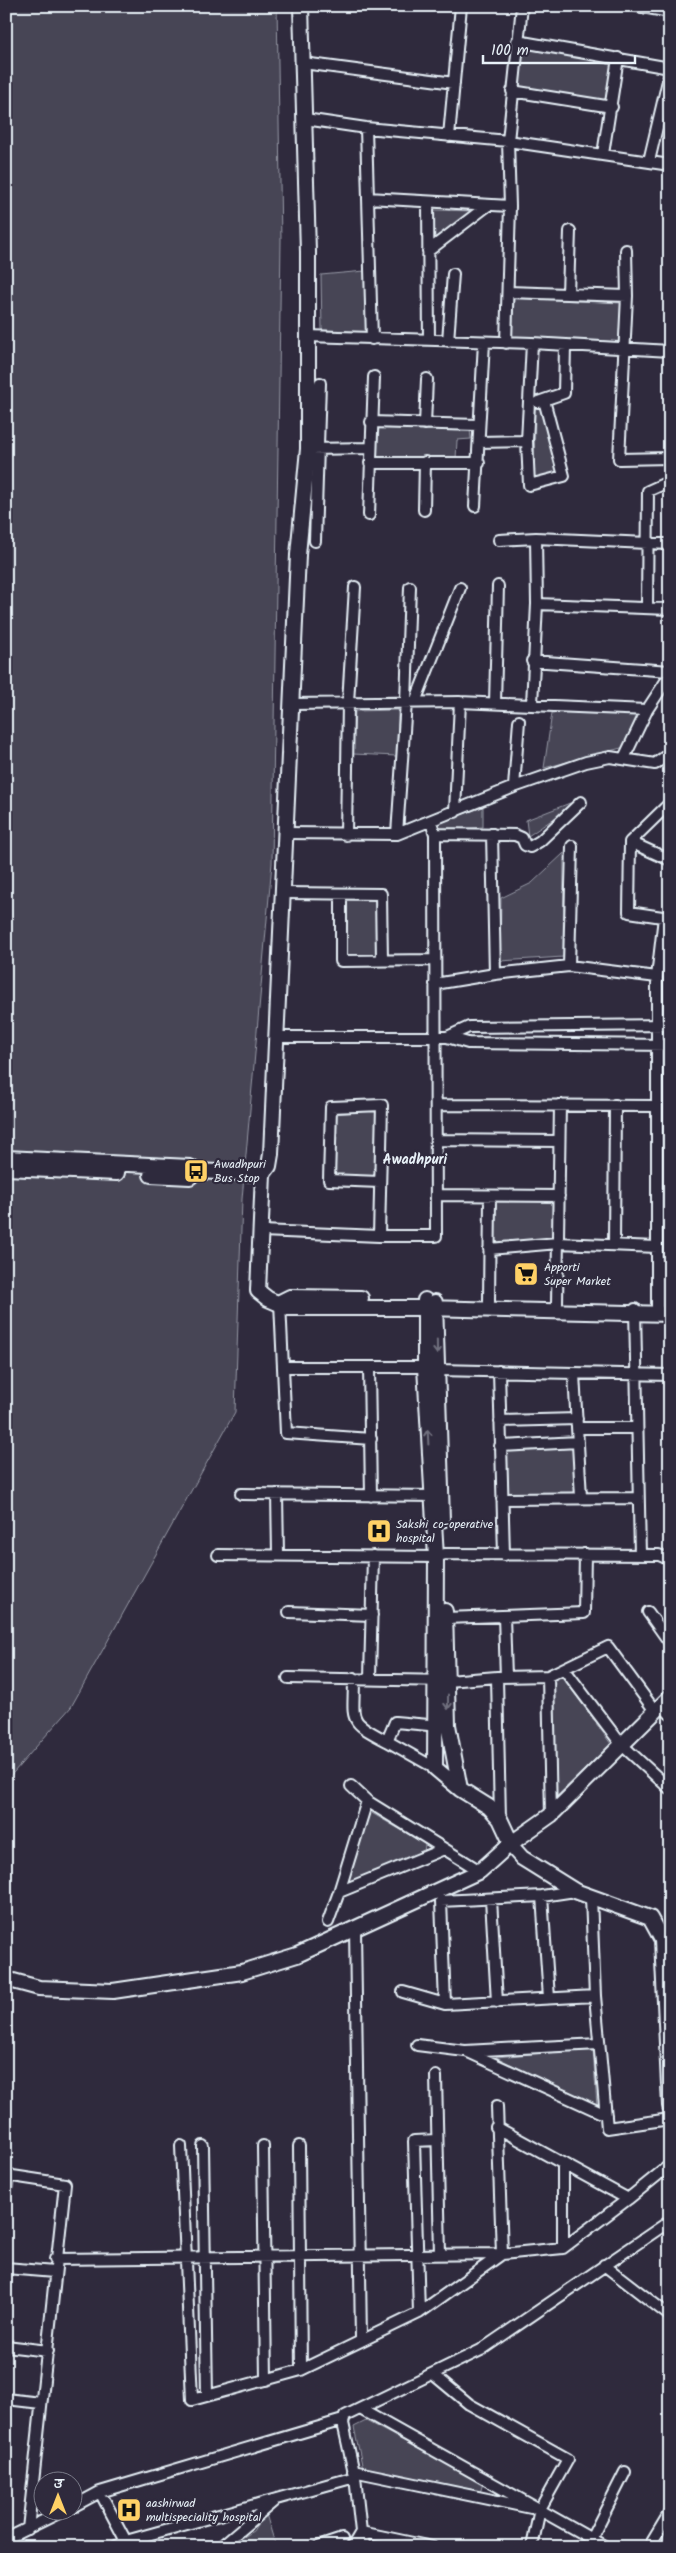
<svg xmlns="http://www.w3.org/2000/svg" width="676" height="2553" font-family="Kalam,'Playpen Sans Deva',sans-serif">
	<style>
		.green { fill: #464455; stroke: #979aa6 }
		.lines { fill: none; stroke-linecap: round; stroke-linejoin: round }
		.street-casing { stroke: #e8f1f8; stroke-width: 14 }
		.secondary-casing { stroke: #e8f1f8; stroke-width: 18 }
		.street { stroke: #2f2a3d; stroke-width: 10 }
		.secondary { stroke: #2f2a3d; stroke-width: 14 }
		.oneway { stroke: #70707e }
		.labels { text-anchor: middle; stroke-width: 4.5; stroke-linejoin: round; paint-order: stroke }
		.poi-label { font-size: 12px; fill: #e8f1f8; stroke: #2f2a3d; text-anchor: start }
		.neighbourhood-label { font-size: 14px; font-weight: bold; fill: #e8f1f8; stroke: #2f2a3d }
	</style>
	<rect width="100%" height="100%" fill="#2f2a3d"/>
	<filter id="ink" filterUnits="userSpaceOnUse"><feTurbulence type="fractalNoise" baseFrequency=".02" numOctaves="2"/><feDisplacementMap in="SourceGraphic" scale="10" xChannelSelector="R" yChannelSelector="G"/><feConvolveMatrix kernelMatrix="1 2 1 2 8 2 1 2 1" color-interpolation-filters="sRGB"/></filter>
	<g filter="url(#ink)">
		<path class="green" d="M6 6H277L281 240 272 863 242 1199 235 1412 71 1707 6 1781Z
			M522 46 612 62 606 102 520 88Z
			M431 210 477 211 431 244Z
			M365 271 366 332 322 330 321 275Z
			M514 298 621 303 620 344 512 338Z
			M542 406 560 474 534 480 535 409Z
			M379 428 470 429 471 439 457 440 456 459H376Z
			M398 710 397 756 353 754 355 711Z
			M573 711 640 714 625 747 544 768 552 713Z
			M570 803 571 807 528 836 526 820Z
			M483 807V827L437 831 436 824Z
			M564 853 563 957 500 961 501 898 532 883Z
			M376 898 378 956H344L342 899Z
			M377 1110 376 1178 334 1176 335 1114Z
			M555 1201 554 1240 494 1246 493 1202Z
			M575 1448 577 1494 508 1495 506 1451Z
			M562 1676 611 1744 555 1798 552 1679Z
			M370 1812 425 1844 424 1853 349 1883 347 1880Z
			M593 2049 597 2107 496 2057Z
			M366 2421 483 2483 480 2493 364 2474 354 2427Z
			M265 2511 276 2547H225L253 2531Z
			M670 2523V2547H656Z"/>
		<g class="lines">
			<defs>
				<path id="street" d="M637 6 670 12
					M517 41 670 68
					M303 63 454 83
					M512 91 612 107
					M305 119 366 128 508 141 670 165
					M366 128 372 339
					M449 136 461 6
					M603 154 618 58
					M649 161 670 72
					M368 198 510 206
					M428 202 429 340
					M626 250 627 296 619 459 670 458
					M428 251 487 206
					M508 292 627 296
					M568 294 570 231
					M307 336 532 343 670 351
					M448 341 453 274
					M506 343 510 206 508 141 522 6
					M532 343 527 441 529 485 564 476 544 400
					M538 402 564 393 565 346
					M371 422 478 425
					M425 424 427 379
					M479 442 527 441
					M311 449 370 448
					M370 463H479
					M475 506 484 342
					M424 510 425 462
					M369 515 374 377
					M499 540 536 538 670 544
					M315 541 320 383
					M537 604 670 609
					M647 607 648 491 670 481
					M532 661 670 671
					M415 702 460 588
					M495 703 498 586
					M292 704 460 702 647 710
					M532 704 537 604 536 538
					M624 758 647 710 670 675
					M514 787 519 721
					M455 812 460 702
					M286 833 397 834 514 787 586 762 610 757 655 764 670 753
					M397 834 406 702 410 587
					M435 834 515 835 522 838 525 845 530 847 540 841 581 802
					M492 834 495 974
					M346 835 348 703 355 587
					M630 842 670 860
					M284 893 381 894 382 960
					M341 894V961L434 960
					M669 918 629 912 630 842 670 803
					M569 966 572 846
					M435 984 495 974 569 966 657 977
					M278 1037H447L468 1043 670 1045
					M447 1037 469 1027 670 1025
					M436 1105 657 1106
					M436 1140 559 1141
					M436 1195 559 1196
					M262 1231 379 1236H436L435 834 431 822
					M379 1236 382 1105 331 1107 329 1180 380 1182
					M614 1244 615 1105
					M489 1249 558 1243 657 1247
					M280 1302 286 1433 371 1439
					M489 1302 490 1196
					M557 1304 560 1105
					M635 1309 640 1555
					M657 1314V977L664 917
					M284 1367H425L438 1370 670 1375
					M369 1368 371 1496
					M499 1371 504 1555
					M574 1374 581 1497
					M500 1421 577 1419
					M578 1428H636
					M500 1446 578 1442
					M241 1494 438 1496
					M277 1494 278 1554
					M502 1499 637 1498
					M218 1555 436 1557 445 1554 659 1555 670 1560
					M289 1612 372 1615
					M648 1612 670 1643
					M504 1616 506 1677
					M445 1618 584 1613 585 1554
					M565 1670 621 1744 670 1789
					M548 1676 551 1815
					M497 1677 500 1819
					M288 1678 448 1681 497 1677 548 1676 608 1647 655 1711
					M354 1678C354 1721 346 1720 387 1741
					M370 1678 373 1556
					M661 1705 670 1714
					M435 1768 387 1741 395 1722 440 1726
					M351 1786 367 1801 480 1871
					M367 1801 339 1892 444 1849
					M542 1896 549 1998
					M591 1897 595 1996 607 2128 670 2119
					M491 1899 497 2002
					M328 1922 339 1892
					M355 1929 361 2340
					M662 1940 670 1932
					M403 1992 445 2004 595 1996
					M445 2004 441 1901 542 1896 575 1891
					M417 2045 465 2051 599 2044
					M468 2052 606 2115
					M436 2076 440 2254
					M496 2127 628 2199
					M181 2146 192 2400 301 2370 419 2313 502 2254 563 2248 628 2199 670 2165
					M203 2146 207 2396
					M263 2146 266 2380
					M299 2146 301 2370
					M6 2175 65 2184 28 2529
					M6 2191 8 2176
					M563 2248V2163
					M55 2259 502 2254 497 2106
					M604 2265 670 2316
					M6 2268 54 2272
					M419 2313 414 2141 437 2140
					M6 2346 48 2351
					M433 2374 469 2404 568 2459 540 2509 532 2547
					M6 2399 41 2403
					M360 2409 606 2547
					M353 2471 531 2508
					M100 2492 129 2547
					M72 2507 100 2492 343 2420
					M361 2532 432 2547
					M6 2539 65 2510
					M591 2539 625 2472
					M115 2547 126 2541 355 2477
					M220 2547 273 2502
					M318 2547 342 2539
					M352 2547 361 2532
					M365 2547 361 2532 355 2477 343 2423 345 2416 481 2350 670 2221
					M649 2547 670 2512"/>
				<path id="secondary" d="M301 6 308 252V449L298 555 271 1154 269 1166 263 1174 258 1291 268 1299 289 1308H425L670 1314
					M6 1158 190 1167 196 1171 263 1174
					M6 1168 117 1173
					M151 1175 190 1177 196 1171
					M425 1300V1367L436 1557 435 1768 460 1789 489 1807 500 1819 514 1849 522 1858 575 1891 650 1918 662 1940 670 2106
					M280 1302 290 1297 361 1298
					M435 1302 442 1520
					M445 1611 448 1725 460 1789
					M6 1979 39 1988 113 1991 242 1972 297 1955 480 1871 510 1844 551 1815 670 1697"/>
			</defs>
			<use href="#street" class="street-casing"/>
			<use href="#secondary" class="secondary-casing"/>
			<use href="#street" class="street"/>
			<use href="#secondary" class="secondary"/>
		</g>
		<defs><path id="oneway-shaft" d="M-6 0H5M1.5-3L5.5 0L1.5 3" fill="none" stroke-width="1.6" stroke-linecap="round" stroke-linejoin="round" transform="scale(1.25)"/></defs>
		<g class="oneway">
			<use href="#oneway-shaft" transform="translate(437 1347) rotate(89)"/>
			<use href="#oneway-shaft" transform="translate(428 1437) rotate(-93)"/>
			<use href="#oneway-shaft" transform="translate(448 1702) rotate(90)"/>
		</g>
	</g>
	<defs>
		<symbol id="bus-square" viewBox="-11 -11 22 22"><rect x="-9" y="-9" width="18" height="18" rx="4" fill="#ffd166" stroke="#2f2a3d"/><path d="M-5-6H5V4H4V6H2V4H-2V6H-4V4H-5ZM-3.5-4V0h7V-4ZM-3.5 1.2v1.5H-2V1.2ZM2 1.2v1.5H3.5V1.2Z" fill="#111"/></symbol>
		<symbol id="supermarket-square" viewBox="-11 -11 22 22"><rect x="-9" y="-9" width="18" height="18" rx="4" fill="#ffd166" stroke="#2f2a3d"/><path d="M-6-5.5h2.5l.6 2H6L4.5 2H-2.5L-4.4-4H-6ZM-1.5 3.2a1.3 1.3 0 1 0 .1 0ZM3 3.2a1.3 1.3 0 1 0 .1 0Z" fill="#111"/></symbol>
		<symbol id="hospital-square" viewBox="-11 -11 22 22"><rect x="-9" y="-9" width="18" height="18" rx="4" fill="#ffd166" stroke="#2f2a3d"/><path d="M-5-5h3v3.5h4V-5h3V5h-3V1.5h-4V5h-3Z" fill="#111"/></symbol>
	</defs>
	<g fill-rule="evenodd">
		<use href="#bus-square" x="182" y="1157" width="28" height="28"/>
		<use href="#supermarket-square" x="512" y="1260" width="28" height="28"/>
		<use href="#hospital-square" x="365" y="1517" width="28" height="28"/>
		<use href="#hospital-square" x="115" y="2496" width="28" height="28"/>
	</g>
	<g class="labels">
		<g class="poi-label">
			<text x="214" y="1168">Awadhpuri<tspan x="214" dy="14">Bus Stop</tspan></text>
			<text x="544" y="1271">Apporti<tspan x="544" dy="14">Super Market</tspan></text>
			<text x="396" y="1528">Sakshi co-operative<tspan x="396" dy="14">hospital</tspan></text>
			<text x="146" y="2507">aashirwad<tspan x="146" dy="14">multispeciality hospital</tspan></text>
		</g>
		<g class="neighbourhood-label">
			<text x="415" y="1164">Awadhpuri</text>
		</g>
	</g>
	<rect width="676" height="2553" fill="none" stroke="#2f2a3d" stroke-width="25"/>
	<rect x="12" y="12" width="651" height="2528" fill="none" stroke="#e8f1f8" stroke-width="2" filter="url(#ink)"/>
	<g transform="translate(58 2496)"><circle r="24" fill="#2f2a3d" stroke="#797a88"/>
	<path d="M0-4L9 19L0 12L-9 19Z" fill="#ffd166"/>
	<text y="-8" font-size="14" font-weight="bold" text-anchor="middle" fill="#e8f1f8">उ</text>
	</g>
	<path d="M483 55v8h152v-8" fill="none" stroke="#e8f1f8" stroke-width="2.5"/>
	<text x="491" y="55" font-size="15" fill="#e8f1f8" stroke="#2f2a3d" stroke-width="4" paint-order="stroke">100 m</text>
</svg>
